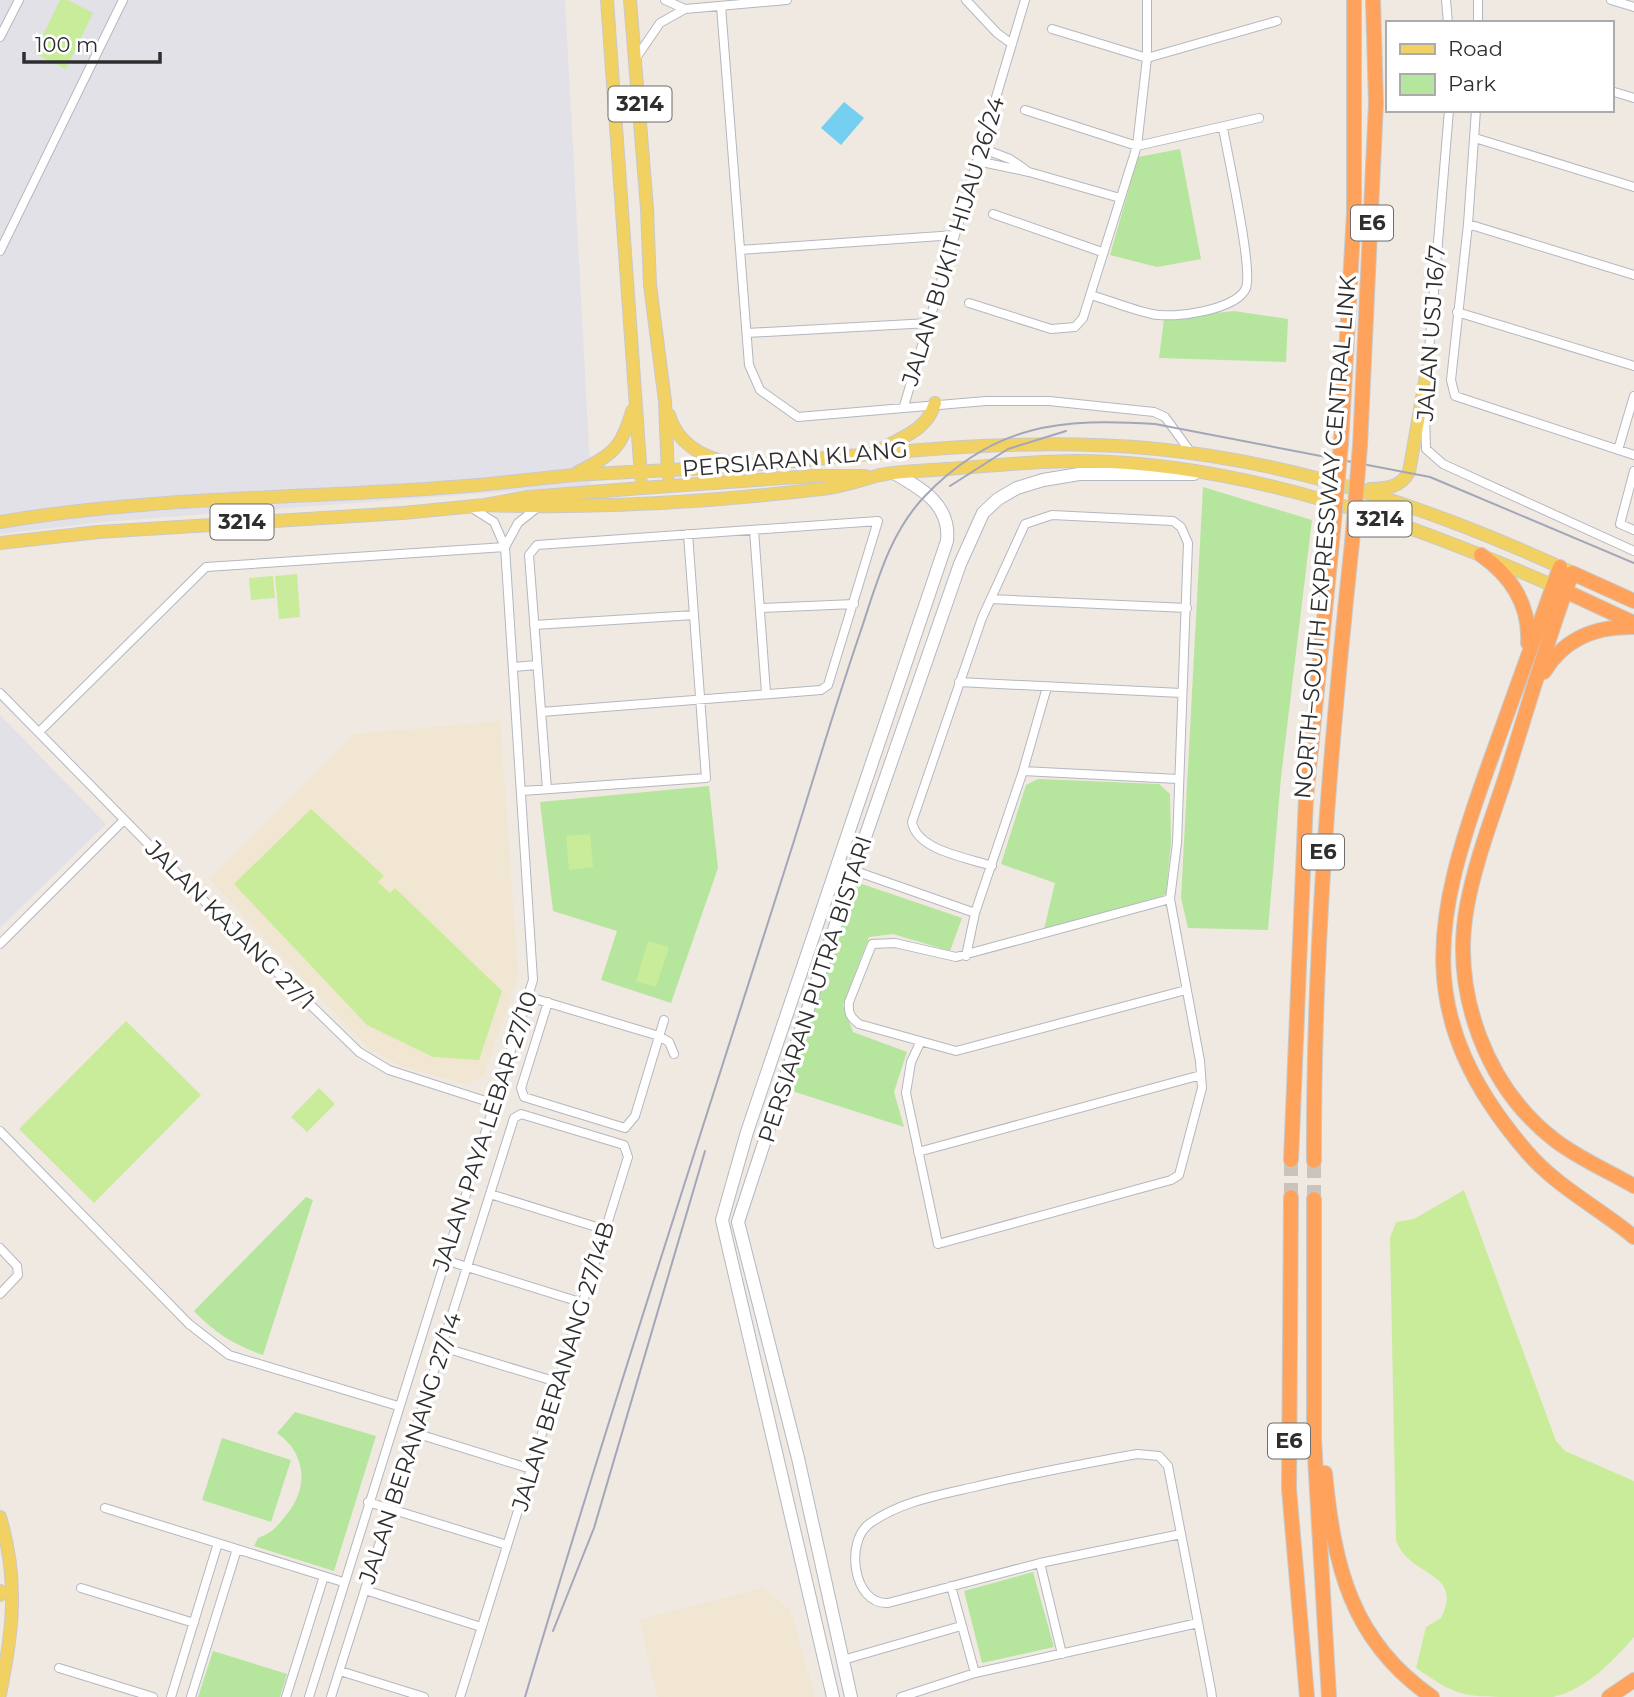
<svg xmlns="http://www.w3.org/2000/svg" width="1634" height="1697" font-family="Montserrat,sans-serif">
	<style>
		.industrial { fill: #e3e1e8 }
		.education { fill: #f0e6d1 }
		.green { fill: #b6e59e }
		.pitch { fill: #c9ec9a }
		.water { fill: #75cff0 }
		.lines { fill: none; stroke-linecap: round; stroke-linejoin: round }
		.highway-tunnel { stroke: #c8c4bd; stroke-width: 14; stroke-dasharray: 14 7; stroke-linecap: butt }
		.street-casing { stroke: #b4b7c1; stroke-width: 10 }
		.secondary-casing { stroke: #b4b7c1; stroke-width: 14 }
		.primary-casing { stroke: #c9c9c9; stroke-width: 14 }
		.highway-casing { stroke: #c9c9c9; stroke-width: 16 }
		.street { stroke: #fff; stroke-width: 8 }
		.secondary { stroke: #fff; stroke-width: 12 }
		.primary { stroke: #f2d163; stroke-width: 12 }
		.highway { stroke: #ffa35c; stroke-width: 14 }
		.tram { stroke: #a3a6b8; stroke-width: 2 }
		.highway-bridge-casing { stroke: #c9c9c9; stroke-width: 16; stroke-linecap: butt }
		.highway-bridge { stroke: #ffa35c; stroke-width: 14 }
		.labels { text-anchor: middle; stroke-width: 7; stroke-linejoin: round; paint-order: stroke }
		.shield { fill: #fff; stroke: #6d6d6d; stroke-width: 2 }
		.shield-label { font-size: 21px; font-weight: bold; fill: #2e2e2e }
		.street-label { font-size: 23px; fill: #2e2e2e; stroke: #fff }
	</style>
	<rect width="100%" height="100%" fill="#efe9e1"/>
	<path class="industrial" d="M0 0H565L591 485 102 522 0 534Z
		M0 715 106 824 0 928Z"/>
	<path class="education" d="M500 721 518 976 484 1076 466 1084 403 1067 368 1048 209 879 355 734Z
		M763 1588 790 1610 815 1697H657L640 1620Z"/>
	<path class="green" d="M1180 149 1201 259 1157 267 1110 255 1138 157Z
		M1234 311 1288 319 1286 362 1159 358 1164 319Z
		M1203 487 1312 520 1281 777 1268 930 1188 928 1181 898Z
		M1038 779 1159 784 1170 794 1171 842 1166 895 1044 929 1055 883 1001 864 1026 785Z
		M709 786 718 868 671 1003 601 980 617 931 553 911 540 802Z
		M856 882 962 918 950 951 893 934 869 937 843 1005 853 1032 907 1052 894 1092 904 1127 792 1091 799 1076 792 1073Z
		M306 1197 313 1200 263 1355C234 1345 215 1333 194 1311Z
		M295 1412 376 1436 334 1571 254 1546 258 1538C274 1532 277 1526 287 1514 309 1487 306 1453 277 1433Z
		M222 1438 291 1460 271 1522 202 1500Z
		M1033 1572 1054 1647 982 1663 964 1591Z
		M213 1651 287 1674 280 1697H198Z"/>
	<path class="pitch" d="M60 0H68L93 13 66 69 34 53Z
		M297 574 300 617 279 619 275 576Z
		M273 576 275 598 251 600 249 578Z
		M311 809 384 876 378 882 390 893 395 888 502 991 479 1060 433 1057 367 1025 234 884Z
		M590 834 593 867 569 870 566 836Z
		M648 941 669 947 656 987 636 981Z
		M126 1021 201 1095 94 1203 19 1129Z
		M319 1088 335 1104 307 1132 291 1117Z
		M1464 1190 1556 1441 1565 1451 1634 1481V1637C1612 1662 1587 1689 1553 1697 1540 1697 1523 1697 1510 1697 1463 1697 1455 1695 1416 1668L1426 1627 1441 1618C1465 1570 1408 1578 1396 1540L1390 1238 1396 1222 1414 1219Z"/>
	<path class="water" d="M844 102 864 118 841 145 821 128Z"/>
	<g class="lines">
		<path class="highway-tunnel" d="M1291 1197V1160
			M1314 1199V1161"/>
		<defs>
			<path id="street" d="M665 0 685 9
				M966 0 997 33 1012 44
				M1446 0 1448 23
				M1611 0 1634 7
				M721 6 749 365 760 390 798 417 986 401H1049L1154 412 1165 417 1192 454
				M1478 23V0
				M1052 29 1147 58 1277 21
				M0 37 19 0
				M636 58 660 23 685 9 787 0
				M1611 91 1634 98
				M1025 110 1137 146 1259 118
				M1476 110 1468 224 1451 380 1455 396 1634 455
				M1475 138 1634 187
				M981 148 1010 159 1026 170
				M977 161 1029 172 1120 198
				M993 214 1102 252
				M1468 224 1634 275
				M740 250 955 235
				M0 251 123 0
				M1091 295C1111 301 1132 310 1152 314 1174 319 1237 310 1246 288 1253 268 1228 157 1223 128
				M969 303 1051 329 1075 327 1083 318 1137 146 1147 58V0
				M1457 312 1634 366
				M747 333 929 323
				M1427 375 1449 110
				M904 406 1025 0
				M1425 412 1426 449 1443 464 1634 551
				M1618 450 1634 396
				M1634 471 1620 524 1634 530
				M754 530 766 693
				M505 547 518 523 538 507
				M991 599 1187 608
				M760 608 854 604
				M534 625 694 615
				M513 667 537 665
				M959 682 1181 693
				M0 693 216 913 359 1052 389 1070 495 1104
				M541 712 821 690 828 685 878 521 537 545 529 555C535 633 541 711 547 789
				M39 732 206 567 505 547
				M1023 771 1178 779
				M522 791 706 778 688 534
				M838 865 975 913
				M1170 899 956 957 895 943 872 944 849 1002C848 1013 850 1017 859 1024L956 1051 1186 990
				M0 944 124 820
				M966 956 975 913 1023 771 1047 687
				M529 997 659 1036 669 1042 674 1054
				M548 1002 521 1088 524 1097 625 1128 635 1116 664 1020
				M920 1043 911 1062 906 1093 938 1244 1171 1180 1179 1175 1202 1088 1200 1061 1170 899 1177 843 1188 543 1181 527 1173 521 1052 515 1025 524 982 618 912 822C917 851 969 858 992 866
				M0 1131 189 1324 229 1355 398 1406
				M918 1152 1201 1075
				M490 1194 606 1230
				M0 1248 17 1266 18 1275 0 1294
				M445 1260 583 1303
				M442 1347 557 1382
				M415 1433 531 1469
				M368 1502 507 1545
				M105 1508 343 1582
				M1181 1534 1040 1563 888 1603C853 1605 845 1542 869 1524 899 1502 939 1495 974 1487 1028 1474 1082 1464 1137 1454L1159 1456 1168 1466 1211 1690 1212 1697
				M1040 1563 1062 1654
				M951 1586 975 1673
				M81 1588 194 1623
				M365 1590 481 1627
				M843 1660 961 1626
				M59 1668 153 1697
				M340 1671 424 1697
				M171 1697 218 1543
				M191 1697 237 1549
				M286 1697 324 1576
				M309 1697 533 980 505 547 494 522 472 508
				M331 1697 514 1118 521 1114 624 1145 628 1157 460 1697
				M901 1697 975 1673 1198 1623"/>
			<path id="secondary" d="M833 1697 722 1220 747 1132 947 541C951 505 922 489 894 473
				M851 1697 798 1458 738 1222 854 869 960 564 983 513 998 499 1017 488 1043 480 1079 474H1194"/>
			<path id="primary" d="M607 0 641 477
				M630 0 647 208 650 285 665 401 668 475
				M669 415C677 442 700 457 728 462
				M882 449C904 436 927 430 935 403
				M578 472C612 455 622 448 632 411
				M1370 489C1386 489 1401 487 1409 472L1427 370
				M485 505C596 509 711 502 821 489 842 487 860 480 880 475 901 471 924 471 946 469 990 466 1034 461 1078 461 1244 462 1411 523 1561 589
				M0 522C157 495 320 499 478 485 510 482 542 478 574 475 632 471 691 470 750 465 886 453 1019 436 1157 449 1300 463 1438 511 1569 571
				M0 543 98 532 403 513 485 505 528 497 642 488 813 476H865
				M0 1517C19 1580 13 1631 0 1694
				M0 1591V1595"/>
			<path id="highway" d="M1341 443 1354 213V0
				M1360 446 1376 103 1373 0
				M1481 555C1511 576 1530 604 1528 643
				M1560 567C1536 634 1512 700 1488 767 1433 920 1411 1017 1527 1152 1557 1187 1599 1208 1634 1237
				M1565 591 1634 623
				M1634 601 1572 573C1547 640 1527 710 1505 779 1491 821 1475 863 1467 906 1451 992 1486 1088 1556 1141 1580 1159 1608 1171 1634 1186
				M1544 672C1564 638 1596 626 1634 627
				M1291 1160 1306 798 1332 542
				M1314 1161C1313 954 1330 749 1352 543
				M1291 1197 1289 1489 1307 1697
				M1314 1199V1439L1329 1697
				M1325 1473C1334 1566 1351 1641 1432 1697
				M1609 1697 1634 1680"/>
		</defs>
		<use href="#street" class="street-casing"/>
		<use href="#secondary" class="secondary-casing"/>
		<use href="#primary" class="primary-casing"/>
		<use href="#highway" class="highway-casing"/>
		<use href="#street" class="street"/>
		<use href="#secondary" class="secondary"/>
		<use href="#primary" class="primary"/>
		<use href="#highway" class="highway"/>
		<path class="tram" d="M950 486 1008 449 1066 431
			M553 1631 594 1528 705 1151
			M525 1697C610 1411 703 1128 793 844 815 774 836 703 860 633 876 586 889 533 925 496 994 424 1061 418 1155 424L1430 477 1634 563"/>
		<defs>
			<path id="highway-bridge" d="M1332 542 1341 443
				M1352 543 1360 446"/>
		</defs>
		<use href="#highway-bridge" class="highway-bridge-casing"/>
		<use href="#highway-bridge" class="highway-bridge"/>
	</g>
	<g class="labels">
		<g class="shield">
			<rect x="608.5" y="86.5" width="63" height="35" rx="5"/>
			<rect x="1351" y="205.5" width="42" height="35" rx="5"/>
			<rect x="1348.5" y="501.5" width="63" height="35" rx="5"/>
			<rect x="210.5" y="504.5" width="63" height="35" rx="5"/>
			<rect x="1302" y="834.5" width="42" height="35" rx="5"/>
			<rect x="1268" y="1423.5" width="42" height="35" rx="5"/>
		</g>
		<g class="shield-label">
			<text x="640" y="111">3214</text>
			<text x="1372" y="230">E6</text>
			<text x="1380" y="526">3214</text>
			<text x="242" y="529">3214</text>
			<text x="1323" y="859">E6</text>
			<text x="1289" y="1448">E6</text>
		</g>
		<g class="street-label">
			<text transform="translate(953 241) rotate(-73)" y="8">JALAN BUKIT HIJAU 26/24</text>
			<text transform="translate(1431 333) rotate(-86)" y="8">JALAN USJ 16/7</text>
			<text transform="translate(795 459) rotate(-5)" y="8">PERSIARAN KLANG</text>
			<text transform="translate(1325 537) rotate(-85)" y="8">NORTH–SOUTH EXPRESSWAY CENTRAL LINK</text>
			<text transform="translate(230 925) rotate(45)" y="8">JALAN KAJANG 27/1</text>
			<text transform="translate(815 989) rotate(-72)" y="8">PERSIARAN PUTRA BISTARI</text>
			<text transform="translate(485 1131) rotate(-72)" y="8">JALAN PAYA LEBAR 27/10</text>
			<text transform="translate(563 1366) rotate(-73)" y="8">JALAN BERANANG 27/14B</text>
			<text transform="translate(410 1448) rotate(-72)" y="8">JALAN BERANANG 27/14</text>
		</g>
	</g>
	<rect x="1386" y="21" width="228" height="91" fill="#ffffff" stroke="#ababab" stroke-width="2"/>
	<rect x="1400" y="44" width="35" height="10" fill="#f2d163" stroke="#ababab" stroke-width="2"/>
	<text x="1448" y="56" font-size="21" fill="#2e2e2e">Road</text>
	<rect x="1400" y="74" width="35" height="21" fill="#b6e59e" stroke="#ababab" stroke-width="2"/>
	<text x="1448" y="91" font-size="21" fill="#2e2e2e">Park</text>
	<path d="M24 52v10h136v-10" fill="none" stroke="#2e2e2e" stroke-width="3.5"/>
	<text x="35" y="52" font-size="21" fill="#2e2e2e" stroke="#ffffff" stroke-width="5" paint-order="stroke">100 m</text>
</svg>
